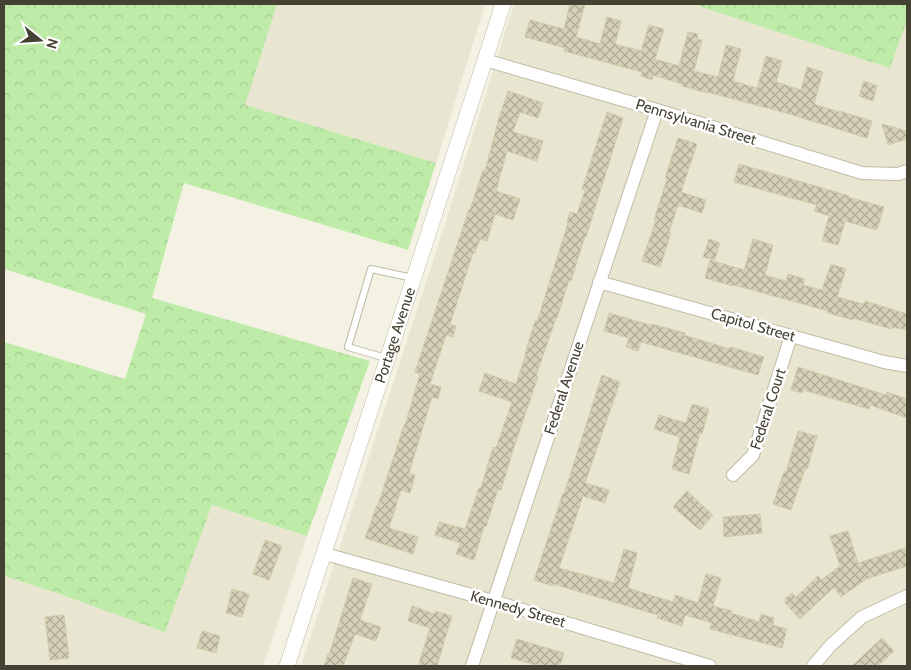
<svg xmlns="http://www.w3.org/2000/svg" width="911" height="670" font-family="Cabin,sans-serif">
	<style>
		.residential { fill: #e8e5d1 }
		.forest { fill: url(#forest-crowns) }
		.building { fill: url(#building-cross-hatch); stroke: #d1caaa }
		.lines { fill: none; stroke-linecap: round; stroke-linejoin: round }
		.service-casing { stroke: #bfbca5; stroke-width: 8 }
		.minor-casing { stroke: #bfbca5; stroke-width: 14 }
		.tertiary-casing { stroke: #bfbca5; stroke-width: 16 }
		.service { stroke: #fff; stroke-width: 6 }
		.minor { stroke: #fff; stroke-width: 12 }
		.tertiary { stroke: #fff; stroke-width: 15 }
		.labels { text-anchor: middle; stroke-width: 5; stroke-linejoin: round; paint-order: stroke }
		.street-label { font-size: 15px; fill: #464233; stroke: #fff }
	</style>
	<defs>
		<pattern id="forest-crowns" width="20" height="18" patternUnits="userSpaceOnUse" patternTransform="scale(1.25)"><rect width="20" height="18" fill="#beeca8"/><path d="M2 6a3 3 0 1 1 6 0M12 15a3 3 0 1 1 6 0" fill="none" stroke="#a5cc91"/></pattern>
		<pattern id="building-cross-hatch" width="8" height="8" patternUnits="userSpaceOnUse" patternTransform="scale(1.25)"><rect width="8" height="8" fill="#d6d0b7"/><path d="M0 0l8 8M0 8l8-8" fill="none" stroke="#afaa95"/></pattern>
	</defs>
	<rect width="100%" height="100%" fill="#f3f2e3"/>
	<path class="residential" d="M277 4H485L436 163 244 105Z
		M514 4H692L890 67 907 20V666H301L446 221Z
		M212 505 307 536 263 666H4V576L57 593Z"/>
	<path class="forest" d="M4 4H277L245 105 436 163 408 250 184 183 152 298 370 361 307 536 212 505 165 632 57 593 4 576V342L125 379 146 314 4 269Z
		M692 4H907V20L890 68Z"/>
	<path class="building" d="M570 4H585L576 37 600 44 607 17 621 21 615 44 641 51 649 25 664 29 655 59 679 66 688 32 698 34 697 39 702 40 694 71 718 77 726 45 741 49 733 81 757 88 766 56 782 61 776 82 801 90 807 67 823 72 814 104 839 112V111L872 121 867 138 786 113 707 92V93L682 86V84L653 75 652 80 641 76 642 72 564 51 565 48 525 37 530 20 564 29Z
		M864 81 877 86 873 101 859 96Z
		M508 91 543 103 538 118 520 112 513 132 543 141 537 161 507 151 496 191 520 199 513 220 495 214 487 241 480 239 475 253H473L450 324 456 326 453 337 446 335 430 384 441 387 438 399 432 397 409 473 415 475 410 493 401 490 389 528 418 537 413 554 365 538 377 505H378L404 425H405L420 374 415 372 469 209 470 210 483 170 485 171 499 118Z
		M607 112 623 118 586 237 585 236 571 281 569 280 557 318H556L536 376 538 377 514 447 501 490 498 489 486 527 484 526 474 560 456 554 460 543 435 535 439 522 465 529 479 488H481L493 447 496 448 512 402 479 391 485 373 516 384 526 354H525L535 321 537 322 568 223 567 222 570 212 577 214 585 190 582 189Z
		M882 124 907 131V139L888 145Z
		M678 138 697 144 681 192 706 200 702 213 678 205 669 232 671 233 660 267 642 261 656 220H654L667 179 665 178Z
		M739 164 809 184 849 196 848 197 884 207 877 230 845 221 838 245 822 241 829 216 814 211 817 205 734 182Z
		M709 239 720 243 715 260 703 257Z
		M753 239 773 245 765 275 786 281 788 274 805 279 803 285 822 290 831 264 846 269 837 297 864 304 865 301 907 314V330L891 327V329L853 318V320L828 313V311L734 285 733 286 705 278 710 260 744 270Z
		M609 313 650 325 651 324 685 333 684 335 730 349 731 347 764 357 758 375 641 342 638 351 626 347 629 338 604 331Z
		M798 367 886 395 887 392 907 399V418L870 405 869 409 803 390 802 393 791 390Z
		M602 375 620 382 585 483 609 490 605 503 583 496 559 568 614 583 624 549 637 553 628 588 673 602 675 595 698 603 706 574 721 578 713 606 732 611 731 613 759 622 761 614 774 618 773 625 787 629 782 648 710 629 712 623 685 615 682 626 657 618 658 615 553 584V586L534 580 563 493 564 494Z
		M692 404 709 409 702 434 700 433 689 474 672 469 680 437 654 429 659 415 686 423Z
		M798 431 817 436 807 469H805L791 510 773 504 784 472H786Z
		M687 491 713 515 700 530 673 507Z
		M760 514 762 533 724 537 723 517Z
		M848 531 858 563 905 548 907 556V566L866 579 841 597 834 587 800 619 785 603V599L792 593 796 597 818 576 821 580 840 566 830 536Z
		M265 540 282 546 269 580 253 574Z
		M353 578 372 584 360 620 381 627 376 641 355 634 343 666H324L328 654 329 655Z
		M232 589 249 594 242 617 226 613Z
		M412 606 435 614V611L452 616 437 666H418L430 628 408 621Z
		M64 615 69 658 50 660 45 617Z
		M202 631 220 636 216 653 197 648Z
		M882 638 894 651 878 666H852Z
		M517 639 564 653 560 666H539L511 658Z"/>
	<g class="lines">
		<defs>
			<path id="service" d="M386 358 348 347 371 269 413 278"/>
			<path id="minor" d="M485 60 657 110 862 173 898 174 907 171
				M599 282 884 362 907 366
				M733 475 753 455 791 336
				M325 554 493 601 710 666
				M472 666 657 110
				M813 666 831 645 862 617 907 596"/>
			<g id="tertiary">
				<path id="s1" d="M287 666 485 60 503 4"/>
			</g>
		</defs>
		<use href="#service" class="service-casing"/>
		<use href="#minor" class="minor-casing"/>
		<use href="#tertiary" class="tertiary-casing"/>
		<use href="#service" class="service"/>
		<use href="#minor" class="minor"/>
		<use href="#tertiary" class="tertiary"/>
	</g>
	<g class="labels">
		<g class="street-label">
			<text transform="translate(696 122) rotate(17)" y="5">Pennsylvania Street</text>
			<text transform="translate(753 325) rotate(16)" y="5">Capitol Street</text>
			<text dy="5" stroke="none"><textPath href="#s1" startOffset="348">Portage Avenue</textPath></text>
			<text transform="translate(564 388) rotate(-72)" y="5">Federal Avenue</text>
			<text transform="translate(768 409) rotate(-72)" y="5">Federal Court</text>
			<text transform="translate(518 609) rotate(16)" y="5">Kennedy Street</text>
		</g>
	</g>
	<rect width="911" height="670" fill="none" stroke="#464233" stroke-width="10"/>
	<g transform="translate(40 40) rotate(107)" stroke="#ffffff" stroke-width="4" paint-order="stroke">
	<path d="M0-4L9 19L0 12L-9 19Z" fill="#464233"/>
	<text y="-8" font-size="14" font-weight="bold" text-anchor="middle" fill="#464233">N</text>
	</g>
</svg>
